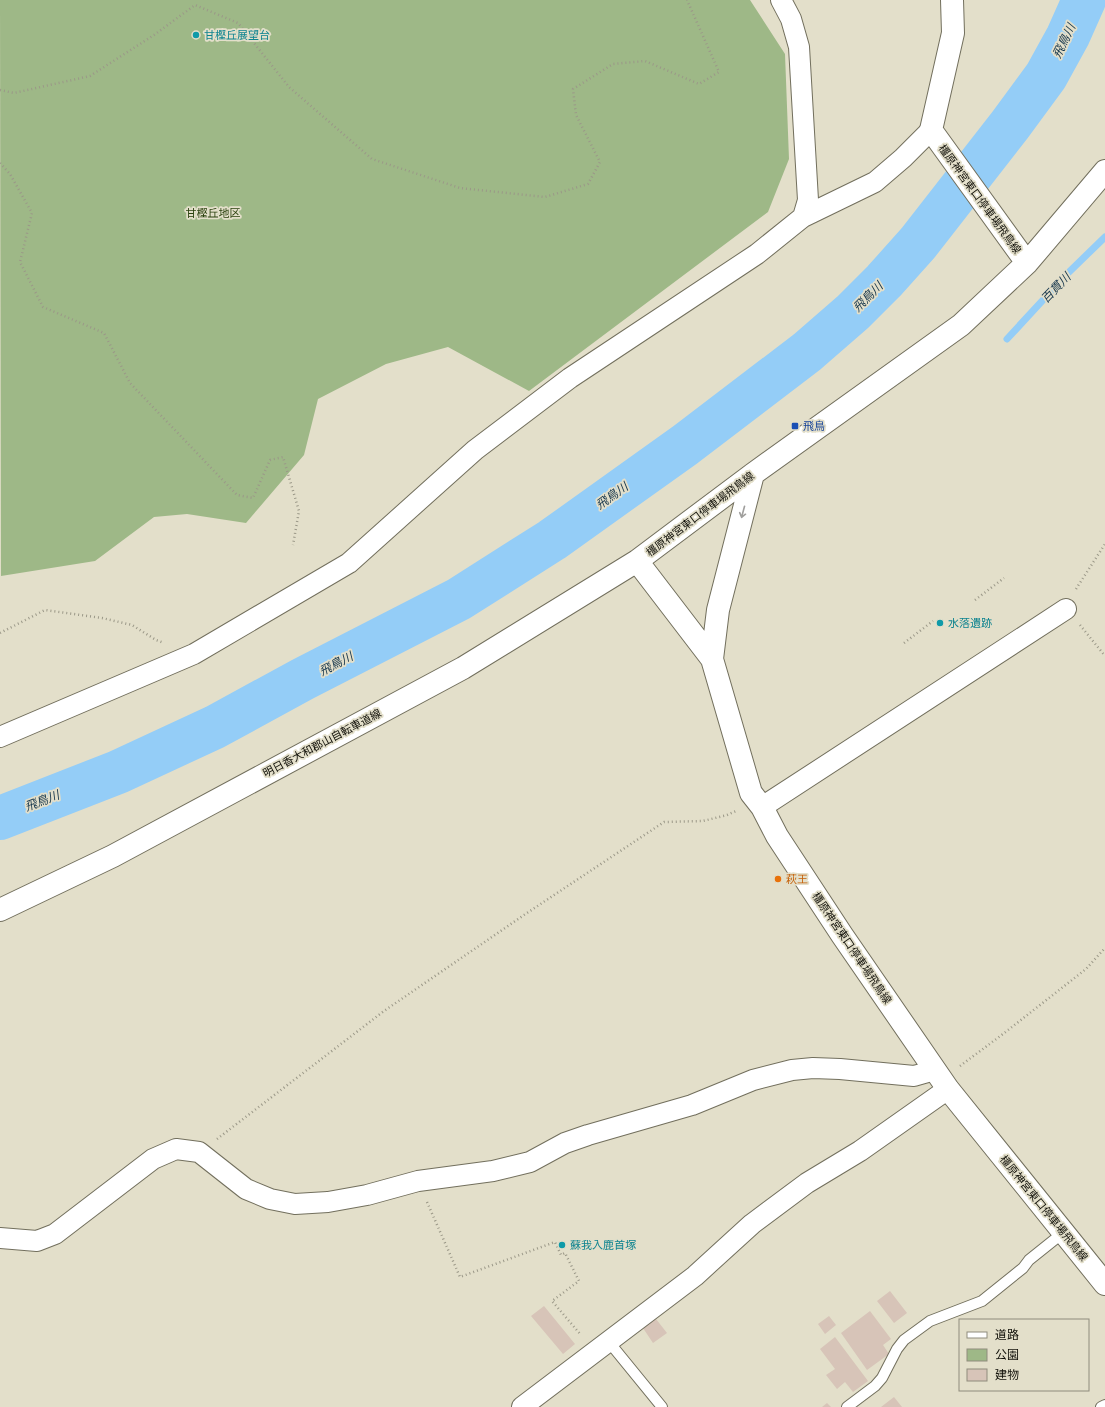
<svg xmlns="http://www.w3.org/2000/svg" width="1105" height="1407" font-family="'Public Sans','Noto Sans JP',sans-serif">
	<style>
		.green { fill: #9eb887 }
		.lines { fill: none; stroke-linecap: round; stroke-linejoin: round }
		.stream { stroke: #94cdf7; stroke-width: 7 }
		.river { stroke: #94cdf7; stroke-width: 44 }
		.building { fill: #d7c4b8 }
		.lane-casing { stroke: #726f5d; stroke-width: 12 }
		.street-casing { stroke: #726f5d; stroke-width: 22 }
		.secondary-casing { stroke: #726f5d; stroke-width: 24 }
		.path { stroke: #9b9888; stroke-width: 2.5; stroke-dasharray: 1 3; stroke-linecap: butt }
		.lane { stroke: #fff; stroke-width: 10 }
		.street { stroke: #fff; stroke-width: 20 }
		.secondary { stroke: #fff; stroke-width: 22 }
		.oneway { stroke: #a09f9d }
		.culture-dot { fill: #0f9aa8; stroke: #e3dfca; stroke-width: 1.5 }
		.transit-dot { fill: #1a4fb4; stroke: #e3dfca; stroke-width: 1.5 }
		.food-dot { fill: #e8710a; stroke: #e3dfca; stroke-width: 1.5 }
		.labels { text-anchor: middle; stroke-width: 3.5; stroke-linejoin: round; paint-order: stroke }
		.culture-label { font-size: 11px; fill: #0d838f; stroke: #e3dfca; text-anchor: start }
		.street-label { font-size: 11px; fill: #111009; stroke: #e3dfca }
		.park-label { font-size: 11px; fill: #2a410e; stroke: #e3dfca }
		.transit-label { font-size: 11px; fill: #164399; stroke: #e3dfca; text-anchor: start }
		.food-label { font-size: 11px; fill: #c56008; stroke: #e3dfca; text-anchor: start }
		.water-label { font-size: 12px; font-style: italic; fill: #16364c; stroke: #e3dfca }
	</style>
	<rect width="100%" height="100%" fill="#e3dfca"/>
	<path class="green" d="M0 0H750L785 54 789 159 768 212 529 391 448 347 386 364 318 399 304 455 246 523 187 514 154 517 95 561 1 576Z"/>
	<g class="lines">
		<path class="stream" d="M1007 339 1067 274 1105 237"/>
		<path class="river" d="M0 818 118 772 215 727 303 679 459 599 552 540 685 445 807 352 853 312 884 281 918 243 1010 125 1046 76 1068 36 1084 0"/>
	</g>
	<path class="building" d="M890 1291 907 1313 894 1323 877 1301Z
		M544 1306 575 1344 563 1354 531 1316Z
		M870 1311 891 1339 883 1345 889 1354 867 1370 841 1333Z
		M829 1316 836 1325 825 1334 818 1324Z
		M656 1319 667 1333 653 1343 643 1328Z
		M835 1337 868 1381 853 1392 845 1382 837 1389 826 1375 835 1369 820 1349Z
		M894 1397 902 1407H881Z
		M827 1403 831 1407H822Z"/>
	<g class="lines">
		<defs>
			<path id="lane" d="M609 1342 662 1407
				M847 1407 875 1386 882 1378 897 1349 904 1340 930 1321 982 1301 1023 1268 1029 1260 1064 1232
				M1101 1407 1105 1405"/>
			<path id="street" d="M781 0 791 19 799 47 808 200 803 217
				M0 737 194 654 349 563 475 450 570 378 757 254 803 217 875 182 903 158 931 130
				M762 807 1066 609
				M0 1238 37 1241 55 1234 153 1159 176 1149 199 1152 246 1189 270 1199 295 1204 328 1202 367 1195 418 1181 493 1171 530 1162 565 1143 588 1135 692 1105 753 1080 792 1070 813 1068 840 1069 914 1076 935 1070
				M522 1407 695 1276 752 1224 807 1183 860 1151 948 1089"/>
			<path id="secondary" d="M952 0 953 33 931 130 1027 263
				M637 561 712 659 751 793 762 807 777 836 842 935 948 1089 1105 1284
				M712 659 718 610 753 474
				M0 910 113 856 463 668 637 561 753 474 961 325 1027 263 1105 171"/>
		</defs>
		<use href="#lane" class="lane-casing"/>
		<use href="#street" class="street-casing"/>
		<use href="#secondary" class="secondary-casing"/>
		<path class="path" d="M0 90 14 93 90 76 154 35 195 5 238 23 289 87 372 159 460 188 545 197 588 184 600 162 576 115 573 89 613 64 645 61 699 84 719 72 687 0
			M0 163 10 174 32 213 20 262 43 307 104 333 130 383 237 495 253 498 270 460 283 457 299 511 293 545
			M1076 589 1105 544
			M975 600 1004 578
			M1080 625 1105 656
			M0 633 45 610 102 618 132 625 156 640 164 643
			M904 643 933 621
			M960 1066 1003 1034 1086 969 1105 948
			M217 1139 384 1011 524 915 664 822 703 821 727 815 736 811
			M427 1202 460 1277 555 1242 561 1255 565 1253 579 1281 552 1301 581 1335"/>
		<use href="#lane" class="lane"/>
		<use href="#street" class="street"/>
		<use href="#secondary" class="secondary"/>
	</g>
	<defs><path id="oneway-shaft" d="M-6 0H5M1.5-3L5.5 0L1.5 3" fill="none" stroke-width="1.6" stroke-linecap="round" stroke-linejoin="round"/></defs>
	<use class="oneway" href="#oneway-shaft" transform="translate(743 512) rotate(105)"/>
	<g class="culture-dot">
		<circle cx="196" cy="35" r="4"/>
		<circle cx="940" cy="623" r="4"/>
		<circle cx="562" cy="1245" r="4"/>
	</g>
	<rect class="transit-dot" x="791" y="422" width="8" height="8" rx="2"/>
	<circle class="food-dot" cx="778" cy="879" r="4"/>
	<g class="labels">
		<g class="culture-label">
			<text x="204" y="39">甘樫丘展望台</text>
			<text x="948" y="627">水落遺跡</text>
			<text x="570" y="1249">蘇我入鹿首塚</text>
		</g>
		<g class="street-label">
			<text transform="translate(980 199) rotate(54)" y="4">橿原神宮東口停車場飛鳥線</text>
			<text transform="translate(700 514) rotate(-37)" y="4">橿原神宮東口停車場飛鳥線</text>
			<text transform="translate(322 743) rotate(-28)" y="4">明日香大和郡山自転車道線</text>
			<text transform="translate(852 948) rotate(56)" y="4">橿原神宮東口停車場飛鳥線</text>
			<text transform="translate(1044 1208) rotate(51)" y="4">橿原神宮東口停車場飛鳥線</text>
		</g>
		<g class="park-label">
			<text x="213" y="217">甘樫丘地区</text>
		</g>
		<g class="transit-label">
			<text x="803" y="430">飛鳥</text>
		</g>
		<g class="food-label">
			<text x="786" y="883">萩王</text>
		</g>
		<g class="water-label">
			<text transform="translate(1064 41) rotate(-64)" y="4">飛鳥川</text>
			<text transform="translate(1056 288) rotate(-46)" y="4">百貫川</text>
			<text transform="translate(868 297) rotate(-45)" y="4">飛鳥川</text>
			<text transform="translate(612 496) rotate(-36)" y="4">飛鳥川</text>
			<text transform="translate(336 664) rotate(-28)" y="4">飛鳥川</text>
			<text transform="translate(42 801) rotate(-21)" y="4">飛鳥川</text>
		</g>
	</g>
	<rect x="959" y="1319" width="130" height="72" fill="#e3dfca" stroke="#8f8c7d"/>
	<rect x="967" y="1332" width="20" height="6" fill="#ffffff" stroke="#8f8c7d"/>
	<text x="995" y="1339" font-size="12" fill="#111009">道路</text>
	<rect x="967" y="1349" width="20" height="12" fill="#9eb887" stroke="#8f8c7d"/>
	<text x="995" y="1359" font-size="12" fill="#111009">公園</text>
	<rect x="967" y="1369" width="20" height="12" fill="#d7c4b8" stroke="#8f8c7d"/>
	<text x="995" y="1379" font-size="12" fill="#111009">建物</text>
</svg>
